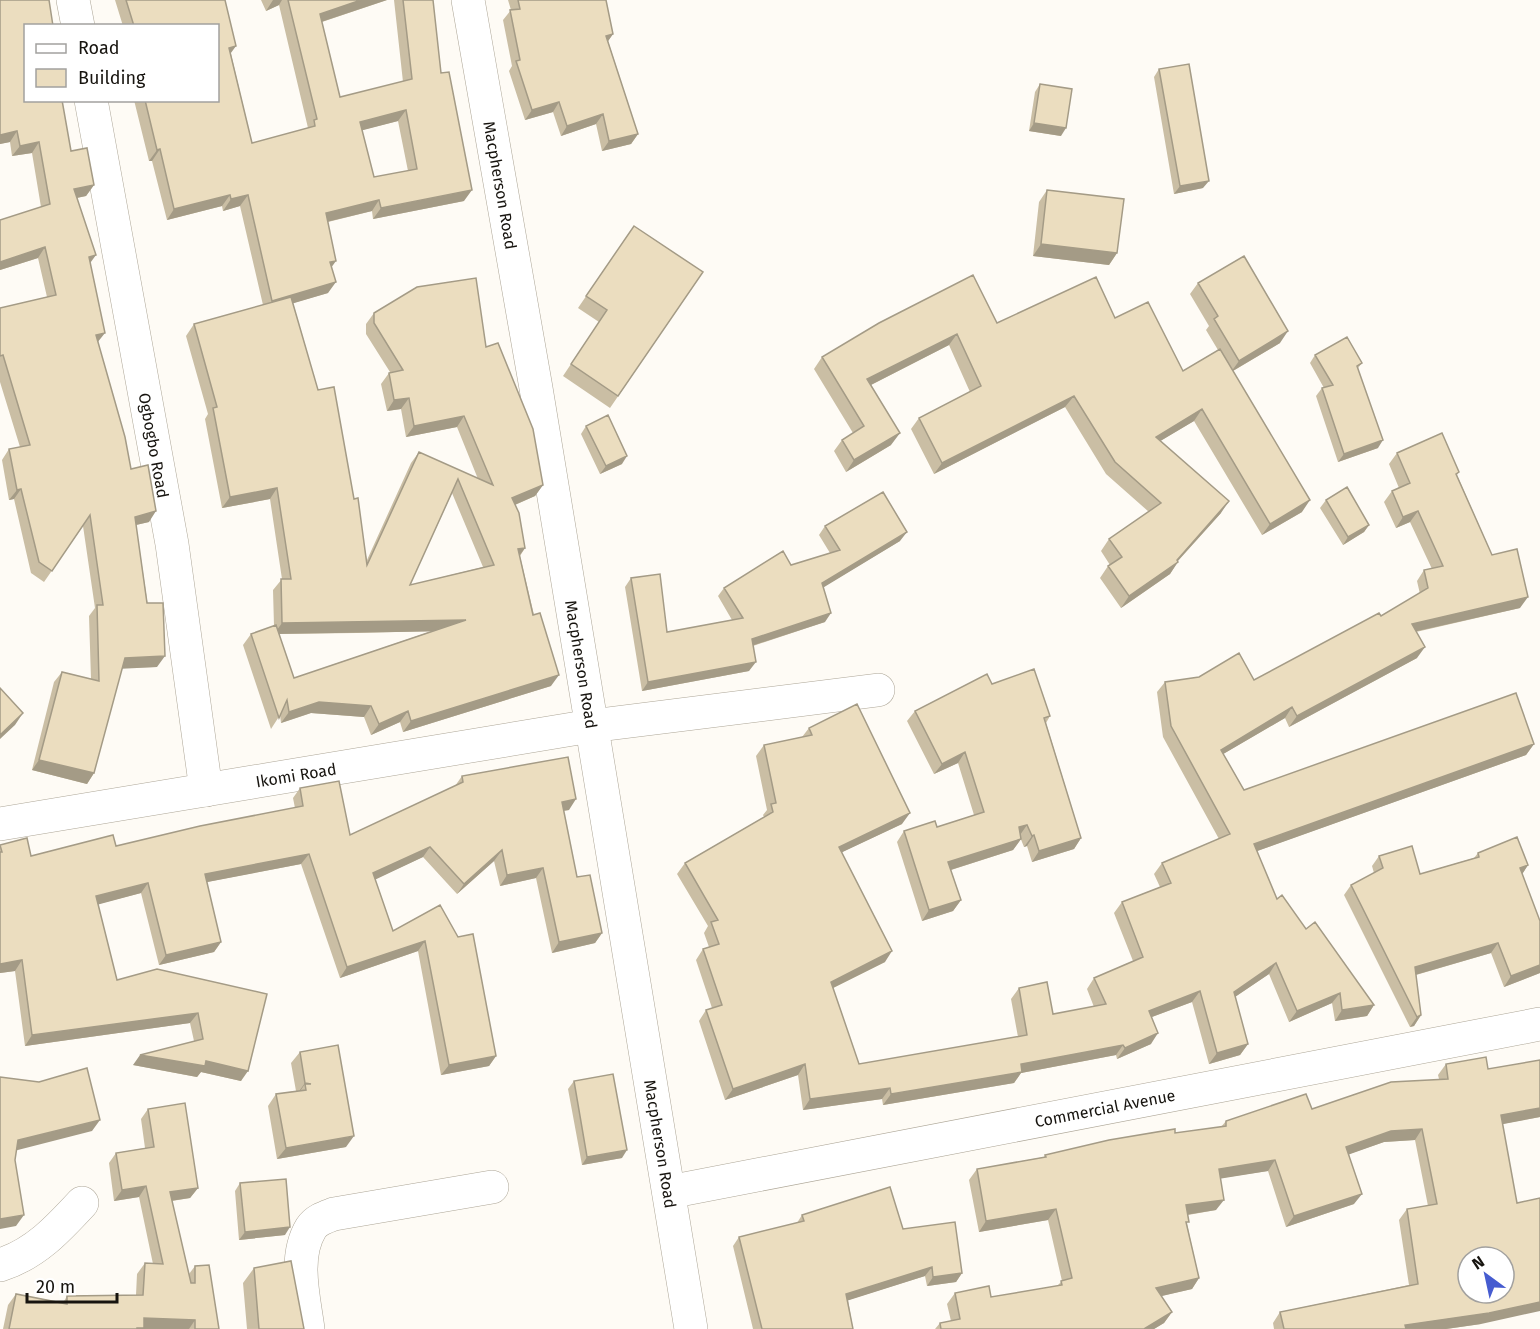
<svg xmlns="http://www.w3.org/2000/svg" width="1540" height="1329" font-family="'Fira Sans',sans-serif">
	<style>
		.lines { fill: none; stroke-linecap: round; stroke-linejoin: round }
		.minor-casing { stroke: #ada697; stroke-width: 34 }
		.tertiary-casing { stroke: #ada697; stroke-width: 34 }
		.minor { stroke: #fff; stroke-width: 33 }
		.tertiary { stroke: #fff; stroke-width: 33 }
		.wall { fill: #cabea4; fill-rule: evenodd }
		.shaded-wall { fill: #a49b86 }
		.building { fill: #ebddbf; stroke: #a49b86; stroke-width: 1.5; fill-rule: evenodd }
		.labels { text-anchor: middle; stroke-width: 5; stroke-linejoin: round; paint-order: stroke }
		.street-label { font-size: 16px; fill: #17140f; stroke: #fff }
	</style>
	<rect width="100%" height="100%" fill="#fefbf5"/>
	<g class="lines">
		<defs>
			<g id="minor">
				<path d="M73 0 78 26"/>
				<path id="s1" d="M91 100 172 544 206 790"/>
				<path id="s2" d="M0 824 591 726 878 690"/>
				<path id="s3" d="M669 1192 1540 1024"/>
				<path d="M0 1265C35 1254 58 1229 82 1203"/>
				<path d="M308 1329C304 1298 293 1257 311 1228 316 1220 326 1217 334 1214L492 1187"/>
			</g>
			<g id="tertiary">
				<path id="s4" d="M468 0 536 388 691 1329"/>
			</g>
		</defs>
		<use href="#minor" class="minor-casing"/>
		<use href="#tertiary" class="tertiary-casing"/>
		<use href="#minor" class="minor"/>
		<use href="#tertiary" class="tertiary"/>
	</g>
	<path class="wall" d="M0 0 26 26 71 151 94 185 86 196 77 198 90 263 98 343 131 469 149 522 136 525 157 667 122 668 94 773 87 784 32 770 54 682 62 672 91 679 89 616 95 608 83 526 44 582 31 573 14 499 9 500 2 460 9 449 20 447 0 382V308L47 297 38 258 0 270V220L41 207 32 153 12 156 10 142 0 144Z
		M115 0H225L231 54 252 143 308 128 279 5 266 11 261 0H387L322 22 340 97 403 82 394 0H433L441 73 464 201 373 219 372 211 328 222 331 267 328 293 293 303 318 390 354 499 367 560 411 463 419 452 478 479 457 427 406 437 401 409 387 411 381 384 389 373 390 372 366 334V324L374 313 486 347 543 485 535 496 515 505 525 548 520 556 551 686 403 732 400 722 371 735 364 717 311 713 281 723 280 715 271 729 243 645 251 634 274 626 273 590 282 579 270 499 222 508 205 419 208 414 186 336 194 324 263 305 240 206 223 211 222 206 167 220 152 161H149L134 100H218V26H123ZM398 121 408 171 374 177 362 130ZM452 493 483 567 410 585ZM432 631 294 678 279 634 357 633Z
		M508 0H606L613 34 608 41 638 134 631 144 602 151 596 124 561 136 553 112 525 120 509 71 512 66 503 20 511 10Z
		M1159 69 1203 188 1174 194 1154 77Z
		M1040 84 1061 136 1029 131 1035 92Z
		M1047 190 1117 253 1109 265 1033 256 1039 202Z
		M634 226 703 272 610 408 563 376 599 322 578 308Z
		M1198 283 1280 343 1233 371 1302 512 1262 535 1194 421 1160 441 1221 513 1178 561 1170 574 1121 608 1100 578 1108 566 1110 565 1101 551 1109 539 1149 512 1106 474 1065 407 934 474 911 429 919 418 970 392 949 345 871 385 891 445 846 472 834 451 842 440 853 433 814 369 822 357 997 323 1115 318 1183 371 1218 350 1206 330 1209 326 1190 294Z
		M1315 355 1362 363 1358 368 1378 448 1338 462 1316 396 1322 388H1324L1310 363Z
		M586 426 622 464 600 474 581 434Z
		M1397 453 1459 472 1457 475 1492 555 1520 608 1416 632 1417 658 1289 727 1285 718 1223 754 1244 790 1534 744 1526 755 1257 851 1277 899 1374 1005 1367 1016 1335 1021 1332 1003 1289 1022 1269 974 1235 997 1248 1044 1240 1055 1209 1064 1192 1002 1152 1017 1151 1044 1117 1059 1116 1055 1021 1073 1014 1083 883 1105 882 1099 803 1110 798 1075 725 1100 699 1021 706 1010 712 1008 696 960 703 949 709 947 704 933 708 926 677 874 685 863 764 817 763 815 767 810 756 756 764 745 802 737 809 728 902 824 842 852 885 962 833 988 859 1064 1018 1037 1011 999 1019 988 1053 1014 1094 1007 1087 989 1094 978 1133 961 1114 913 1122 902 1160 887 1154 874 1162 863 1219 839 1163 737 1157 692 1165 682 1254 680 1381 616 1420 594 1417 581 1424 570 1432 569 1410 522 1396 528 1384 502 1392 491 1399 488 1389 464Z
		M1326 500 1369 525 1364 532 1343 545 1320 508Z
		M825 526 900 541 823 587 825 622 753 646 749 671 642 691 625 587 631 578 667 632 732 620 718 596 724 588 830 553 819 535Z
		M992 684 1050 716 1046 723 1081 838 1074 849 1032 862 1027 846 1024 847 1020 837 1021 839 1013 850 951 870 961 900 953 911 922 921 897 842 904 831 937 827 974 815 958 763 934 774 907 721 915 711Z
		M462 776 569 810 563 811 577 877 602 933 595 943 552 953 536 878 500 886 494 861 457 894 423 857 375 879 393 931 440 905 496 1056 489 1066 441 1075 418 951 340 978 301 864 207 882 221 942 214 952 159 965 141 893 98 904 117 980 267 994 241 1081 201 1072 197 1077 133 1065 194 1041 190 1023 25 1046 15 971 0 973V845L31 856 116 846 295 808 293 798 300 788 350 835 455 786Z
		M1478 853 1528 865 1522 874 1540 973 1504 987 1491 953 1416 975 1421 1015 1414 1026 1410 1027 1344 895 1351 885 1374 873 1372 866 1379 856 1420 874 1474 858Z
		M300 1052 346 1147 277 1159 268 1106 276 1094 296 1091 291 1063Z
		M1446 1064 1488 1069 1540 1117 1502 1124 1481 1324 1446 1329H1274L1273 1323 1280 1312 1409 1285 1399 1220 1407 1209 1428 1206 1415 1140 1384 1142 1349 1154 1354 1204 1286 1227 1268 1171 1221 1178 1216 1210 1188 1215 1187 1224 1199 1278 1192 1289 1161 1296 1172 1312 1164 1323 1154 1329H935L940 1323 951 1321 947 1304 955 1293 991 1297 1057 1286 1062 1281 1048 1220 979 1232 969 1180 977 1169 1044 1157 1045 1155 1175 1133 1221 1127 1226 1121 1312 1109 1439 1079 1438 1075Z
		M574 1081 622 1158 582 1165 568 1089Z
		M148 1109 198 1188 190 1198 172 1201 189 1274 195 1266 219 1329H3L8 1305 16 1294 63 1303 67 1296 136 1295 137 1274 145 1263 153 1264 139 1197 114 1201 109 1163 116 1153 145 1148 141 1119Z
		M240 1183 285 1235 239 1240 235 1191Z
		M802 1215 903 1229 962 1273 956 1282 927 1286 925 1276 848 1300 853 1329H753L733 1246 739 1237 797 1223Z
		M254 1268 304 1329H247L243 1283Z"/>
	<path class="shaded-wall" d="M273 0H282L279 5 266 11Z
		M361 0H387L312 25 320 14Z
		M613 34 606 44V36Z
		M236 46 228 57 229 48Z
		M559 102 553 112 525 120 532 110Z
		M406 110 398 121 352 133 360 122Z
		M603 114 596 124 561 136 567 126Z
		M1034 123 1066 128 1061 136 1029 131Z
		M17 131 10 142 0 144V135Z
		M638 134 631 144 602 151 609 141Z
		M39 142 32 153 12 156 20 146Z
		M160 149 152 161H149L157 150Z
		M1209 181 1203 188 1174 194 1180 186Z
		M94 185 86 196 66 200 74 189Z
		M472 190 464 201 373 219 381 208Z
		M230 195 222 206 167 220 174 209Z
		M248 195 240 206 223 211 231 199Z
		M379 200 372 211 318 224 326 213Z
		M1041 244 1117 253 1109 265 1033 256Z
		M45 247 38 258 0 270V262Z
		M96 255 88 266 89 257Z
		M336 261 328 272 330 262Z
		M336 282 328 293 264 312 272 301Z
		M1288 331 1280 343 1231 372 1239 361Z
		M105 333 97 343 96 335Z
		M957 334 949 345 859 391 867 379Z
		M1074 396 1065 407 934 474 942 463Z
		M409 398 401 409 387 411 394 400Z
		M1202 409 1194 421 1147 449 1156 437Z
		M464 416 457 427 406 437 414 426Z
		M900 433 891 445 846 472 854 460Z
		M1383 440 1378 448 1338 462 1344 454Z
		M627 456 622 464 600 474 606 466Z
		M543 485 535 496 505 509 512 498Z
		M277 488 270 499 222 508 230 497Z
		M21 489 14 499 9 500 17 490Z
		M1310 500 1302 512 1262 535 1270 524Z
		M1229 501 1221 513 1174 565 1178 562 1170 574 1121 608 1129 596 1177 560Z
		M156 511 149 522 127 527 135 517Z
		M1418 511 1410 522 1396 528 1403 517Z
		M1369 525 1364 532 1343 545 1348 537Z
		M907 532 900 541 816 592 822 583Z
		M525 548 517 559 518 549Z
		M1528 597 1520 608 1404 634 1412 624Z
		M831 613 825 622 745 648 752 639Z
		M466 620 458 631 274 634 282 623Z
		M1425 647 1417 658 1289 727 1297 716Z
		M165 656 157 667 117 669 125 658Z
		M756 662 749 671 642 691 648 682Z
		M559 675 551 686 403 732 411 721Z
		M319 702 371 706 364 717 311 713 281 723 289 712Z
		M1292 707 1285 718 1213 760 1221 750Z
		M408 711 400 722 371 735 379 724Z
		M23 713 15 725 0 739V735Z
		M1534 744 1526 755 1246 855 1254 844Z
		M965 752 958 763 934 774 942 764Z
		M39 760 94 773 87 784 32 770Z
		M576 799 569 810 554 812 562 802Z
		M910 813 902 824 832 857 839 847Z
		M1027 825 1020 835 1019 827Z
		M1034 835 1027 846 1024 847 1032 836Z
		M1081 838 1074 849 1032 862 1039 851Z
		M1021 839 1013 850 941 873 948 862Z
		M430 847 423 857 366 884 373 873Z
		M502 850 494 861 457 894 464 884Z
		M309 854 301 864 197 884 205 874Z
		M1528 865 1521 876 1520 868Z
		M543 868 536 878 500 886 507 875Z
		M148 883 141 893 89 907 96 896Z
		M961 900 953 911 922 921 929 910Z
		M602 933 595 943 552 953 559 942Z
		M425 941 418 951 340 978 347 967Z
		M221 942 214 952 159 965 166 955Z
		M1498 943 1491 953 1408 977 1415 967Z
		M892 951 885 962 823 993 831 982Z
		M22 960 15 971 0 973V964Z
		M1276 963 1269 974 1226 1003 1234 992Z
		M1540 965V973L1504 987 1511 976Z
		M1200 991 1192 1002 1141 1021 1149 1011Z
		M1340 993 1332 1003 1289 1022 1297 1011Z
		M1374 1005 1367 1016 1335 1021 1342 1010Z
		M198 1013 190 1023 25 1046 32 1035Z
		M1421 1015 1414 1026 1410 1027 1417 1017Z
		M1158 1033 1151 1044 1117 1059 1125 1048Z
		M1248 1044 1240 1055 1209 1064 1217 1053Z
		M1123 1045 1116 1055 1021 1073 1014 1083 883 1105 891 1094 1021 1064Z
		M140 1055 206 1061 248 1071 241 1081 201 1072 197 1077 133 1065Z
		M496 1056 489 1066 441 1075 449 1065Z
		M805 1064 798 1075 725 1100 733 1089Z
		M305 1083 311 1084 306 1090 305 1084 298 1094H297Z
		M890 1088 882 1099 803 1110 810 1099Z
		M1540 1108V1117L1493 1126 1501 1115Z
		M100 1120 92 1131 10 1152 18 1140Z
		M1422 1129 1415 1140 1384 1142 1339 1158 1346 1147 1391 1131Z
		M354 1136 346 1147 277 1159 286 1148Z
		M627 1150 622 1158 582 1165 587 1157Z
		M1275 1160 1268 1171 1212 1180 1219 1169Z
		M146 1186 139 1197 114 1201 122 1190Z
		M198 1188 190 1198 163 1202 170 1192Z
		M1362 1194 1354 1204 1286 1227 1294 1216Z
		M1224 1200 1216 1210 1179 1216 1186 1205Z
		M1056 1209 1048 1220 979 1232 986 1221Z
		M24 1215 16 1226 0 1229V1219Z
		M290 1227 285 1235 239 1240 245 1232Z
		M932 1267 925 1276 840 1303 846 1294Z
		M962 1273 956 1282 927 1286 933 1277Z
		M1199 1278 1192 1289 1149 1299 1156 1288Z
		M1540 1302V1311L1481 1324 1446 1329H1402L1405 1325Z
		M1172 1312 1164 1323 1154 1329H1144Z
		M144 1318 195 1320 189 1329H136Z"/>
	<path class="building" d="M0 0H49L53 26H26V100H62L71 151 87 148 94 185 74 189 96 255 89 257 105 333 96 335 125 437 131 469 148 465 156 511 135 517 147 603H163L165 656 125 658 94 773 39 760 62 672 99 681 97 605H103L90 515 52 571 39 562 21 489 17 490 9 449 30 445 3 355 0 356V308L56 295 45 247 0 262V220L50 204 39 142 20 146 17 131 0 135Z
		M126 0H225L236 46 229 48 252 143 315 126 314 120 317 119 288 0H361L320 14 340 97 412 79 403 0H433L441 73 449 72 472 190 381 208 379 200 326 213 336 261 330 262 336 282 272 301 248 195 231 199 230 195 174 209 160 149 157 150 145 100H218V26H134ZM406 110 417 169 374 177 360 122Z
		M518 0H606L613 34 606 36 638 134 609 141 603 114 567 126 559 102 532 110 516 61 520 60 510 10 520 9Z
		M1189 64 1209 181 1180 186 1159 69Z
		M1040 84 1072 89 1066 128 1034 123Z
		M1047 190 1124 199 1117 253 1041 244Z
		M634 226 703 272 618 396 571 364 607 310 586 296Z
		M1244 256 1288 331 1239 361 1214 319 1218 316 1198 283Z
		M973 275 997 323 1096 277 1115 318 1148 302 1183 371 1220 349 1310 500 1270 524 1202 409 1156 437 1229 501 1177 560 1178 562 1129 596 1108 566 1122 557 1109 539 1161 503 1115 462 1074 396 942 463 919 418 981 386 957 334 867 379 900 433 854 460 842 440 864 426 822 357 879 323Z
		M476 278 486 347 498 343 533 429 543 485 512 498 519 513 525 548 518 549 533 615 540 613 559 675 411 721 408 711 379 724 371 706 319 702 289 712 287 700 279 718 251 634 276 625 294 678 466 620 282 623 281 579H291L277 488 230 497 213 408 217 407 194 324 291 297 318 390 334 387 354 499 358 498 367 565 419 452 493 485 464 416 414 426 409 398 394 400 389 373 403 370 374 323V313L417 287ZM458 479 494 565 410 585Z
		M1347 337 1362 363 1357 366 1383 440 1344 454 1322 388 1333 385 1315 355Z
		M608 415 627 456 606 466 586 426Z
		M1442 433 1459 472 1456 474 1492 555 1517 549 1528 597 1412 624 1425 647 1297 716 1292 707 1221 750 1244 790 1516 693 1534 744 1254 844 1277 899 1282 895 1306 929 1315 922 1374 1005 1342 1010 1340 993 1297 1011 1276 963 1234 992 1248 1044 1217 1053 1200 991 1149 1011 1158 1033 1125 1048 1123 1045 1021 1064 1022 1072 891 1094 890 1088 810 1099 805 1064 733 1089 706 1010 722 1005 703 949 719 944 711 922 718 920 685 863 773 812 771 804 776 803 764 745 812 735 809 728 857 704 910 813 839 847 892 951 831 982 859 1064 1027 1035 1019 988 1047 982 1053 1014 1106 1004 1094 978 1143 957 1122 902 1171 883 1162 863 1230 834 1171 726 1165 682 1199 677 1239 653 1254 680 1379 613 1381 616 1428 588 1424 570 1443 566 1418 511 1403 517 1392 491 1410 483 1397 453Z
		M1347 487 1369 525 1348 537 1326 500Z
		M883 492 907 532 822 583 831 613 752 639 756 662 648 682 631 578 660 574 667 632 743 618 724 588 783 551 791 565 840 550 825 526Z
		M1034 669 1050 716 1044 718 1081 838 1039 851 1034 835 1032 836 1027 825 1019 827 1021 839 948 862 961 900 929 910 904 831 935 821 937 827 984 812 965 752 942 764 915 711 987 674 992 684Z
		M0 688 23 713 0 735Z
		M568 757 576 799 562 802 577 877 590 875 602 933 559 942 543 868 507 875 502 850 464 884 430 847 373 873 393 931 440 905 458 937 473 934 496 1056 449 1065 425 941 347 967 309 854 205 874 221 942 166 955 148 883 96 896 117 980 157 969 267 994 248 1071 206 1061 205 1066 140 1055 203 1039 198 1013 32 1035 22 960 0 964V852H2L0 845 27 838 31 856 113 835 116 846 200 826 303 806 300 788 339 781 350 835 463 782 462 776Z
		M1517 837 1528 865 1520 868 1540 921V965L1511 976 1498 943 1415 967 1421 1015 1417 1017 1351 885 1383 868 1379 856 1412 846 1420 874 1479 857 1478 853Z
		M338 1045 354 1136 286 1148 276 1094 306 1090 305 1084H311L305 1083 300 1052Z
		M1486 1057 1488 1069 1540 1060V1108L1501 1115 1517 1203 1540 1198V1302L1489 1313 1405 1325 1406 1329H1284L1280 1312 1418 1284 1407 1209 1437 1204 1422 1129 1391 1131 1346 1147 1362 1194 1294 1216 1275 1160 1219 1169 1224 1200 1186 1205 1189 1222H1186L1199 1278 1156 1288 1172 1312 1144 1329H941L940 1323 960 1319 955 1293 989 1286 991 1297 1062 1285 1061 1281 1072 1278 1056 1209 986 1221 977 1169 1046 1157 1045 1155 1109 1140 1175 1129V1133L1226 1126V1121L1306 1094 1312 1109 1391 1082 1448 1079 1446 1064ZM1468 1257H1504V1293H1468Z
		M87 1068 100 1120 18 1140 15 1160 24 1215 0 1219V1077L39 1082Z
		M613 1074 627 1150 587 1157 574 1081Z
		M185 1103 198 1188 170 1192 191 1283H195V1266L209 1265 219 1329H195V1320L144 1318V1328H137V1329H9L16 1294 67 1304V1296L143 1295 145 1263 163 1264 146 1186 122 1190 116 1153 154 1147 148 1109Z
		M286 1179 290 1227 245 1232 240 1183Z
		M890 1187 903 1229 955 1222 962 1273 933 1277 932 1267 846 1294 853 1329H762L739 1237 804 1221 802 1215Z
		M291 1261 304 1329H259L254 1268Z"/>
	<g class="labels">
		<g class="street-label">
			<text dy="6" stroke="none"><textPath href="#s4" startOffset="188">Macpherson Road</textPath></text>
			<text dy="6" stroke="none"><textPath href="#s1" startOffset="351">Ogbogbo Road</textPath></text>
			<text dy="6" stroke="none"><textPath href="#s4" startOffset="674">Macpherson Road</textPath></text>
			<text dy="6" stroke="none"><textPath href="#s2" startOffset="300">Ikomi Road</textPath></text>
			<text dy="6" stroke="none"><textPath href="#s3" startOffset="444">Commercial Avenue</textPath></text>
			<text dy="6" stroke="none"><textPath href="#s4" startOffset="1160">Macpherson Road</textPath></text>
		</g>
	</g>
	<rect x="24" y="24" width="195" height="78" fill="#ffffff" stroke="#a2a19f" stroke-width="1.5"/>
	<rect x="36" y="44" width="30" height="9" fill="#ffffff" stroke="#a2a19f" stroke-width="1.5"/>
	<text x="78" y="54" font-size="18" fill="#17140f">Road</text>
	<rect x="36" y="69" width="30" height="18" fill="#ebddbf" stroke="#a2a19f" stroke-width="1.5"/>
	<text x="78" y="84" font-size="18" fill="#17140f">Building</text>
	<g transform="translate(1486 1275) rotate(327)"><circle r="28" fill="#ffffff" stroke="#a2a19f" stroke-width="1.5"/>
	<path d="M0-4.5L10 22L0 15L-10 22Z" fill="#465cd0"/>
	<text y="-9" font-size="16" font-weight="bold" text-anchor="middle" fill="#17140f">N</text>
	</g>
	<path d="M27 1293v9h90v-9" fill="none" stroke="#17140f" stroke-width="3"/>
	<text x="36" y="1293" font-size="18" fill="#17140f" stroke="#ffffff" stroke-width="4.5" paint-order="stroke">20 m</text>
</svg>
